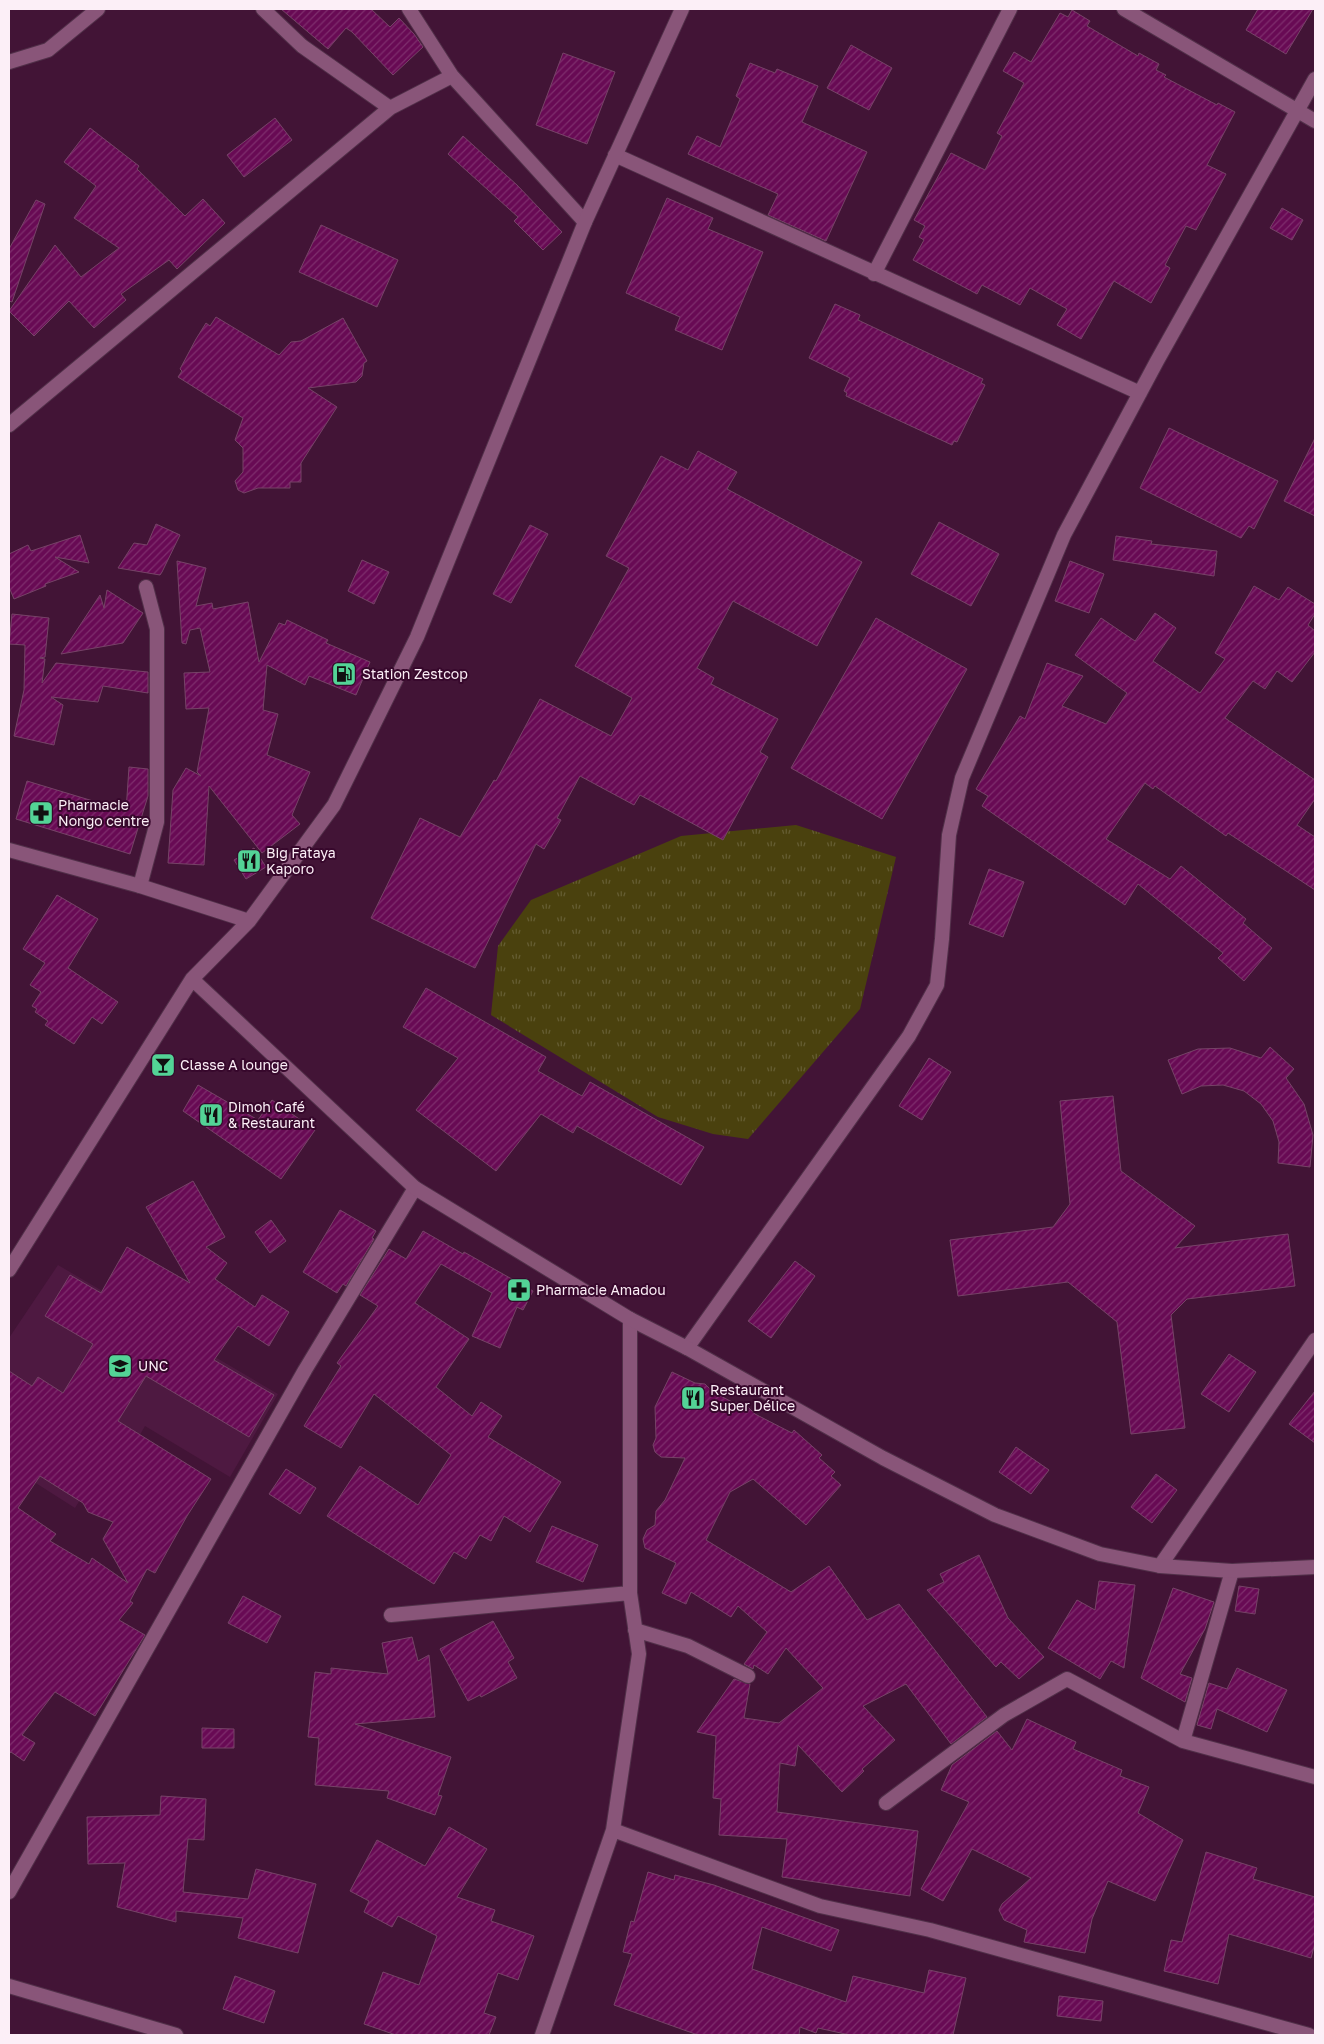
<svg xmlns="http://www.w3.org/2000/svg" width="1324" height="2044" font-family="'Golos Text',sans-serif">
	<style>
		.built { fill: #4e1941 }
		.grass { fill: url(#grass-tufts) }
		.building { fill: url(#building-hatch); stroke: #764367; fill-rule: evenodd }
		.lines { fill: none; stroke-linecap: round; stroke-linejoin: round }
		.minor-casing { stroke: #513049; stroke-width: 16 }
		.tertiary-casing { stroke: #513049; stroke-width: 16 }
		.minor { stroke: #895579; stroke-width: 14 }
		.tertiary { stroke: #895579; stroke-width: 14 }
		.labels { text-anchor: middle; stroke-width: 4; stroke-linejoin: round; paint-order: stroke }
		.poi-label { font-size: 14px; fill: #fceff7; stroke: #37082c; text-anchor: start }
	</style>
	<defs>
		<pattern id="grass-tufts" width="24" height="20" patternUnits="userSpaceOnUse" patternTransform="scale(1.25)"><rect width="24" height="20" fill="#4a410e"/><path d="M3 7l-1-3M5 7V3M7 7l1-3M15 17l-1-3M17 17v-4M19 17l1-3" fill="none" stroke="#655d32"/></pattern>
		<pattern id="building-hatch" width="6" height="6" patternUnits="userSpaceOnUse" patternTransform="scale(1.25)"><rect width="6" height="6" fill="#680a54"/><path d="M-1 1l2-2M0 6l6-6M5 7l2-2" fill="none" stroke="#7e2e6d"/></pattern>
	</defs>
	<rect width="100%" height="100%" fill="#421436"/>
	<path class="built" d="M58 1265 278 1394 230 1477 145 1426 118 1473 102 1464 75 1508 9 1466V1338Z"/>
	<path class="grass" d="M796 825 896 857 860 1009 748 1139 713 1134 658 1117 491 1015 498 946 531 900 681 836Z"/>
	<path class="building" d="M281 9H371L390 27 399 18 414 34 423 47 393 75 352 32 346 28 328 49Z
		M1258 9H1313L1286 54 1246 30Z
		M1072 10 1090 21 1087 26 1138 56 1139 53 1159 64 1156 70 1166 75 1164 77 1217 105 1218 103 1235 112 1207 165 1226 174 1196 230 1186 226 1165 265 1170 268 1151 303 1114 281 1081 339 1057 325 1067 309 1030 288 1020 305 982 285 977 294 913 260 924 240 919 237 925 226 914 220 951 153 985 170 1002 136 997 133 1024 83 1003 71 1014 52 1031 62 1060 13 1068 17Z
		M851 45 892 68 869 110 827 88Z
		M563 53 615 72 587 144 536 125Z
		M750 63 775 73 777 69 818 86 802 122 867 152 826 241 768 215 778 194 688 154 697 136 720 147 740 99 736 96Z
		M275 118 292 140 244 177 227 155Z
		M90 128 139 166 137 169 185 216 203 199 225 223 177 269 169 260 121 294 126 300 94 328 69 301 34 336 9 311 55 245 81 277 119 248 74 218 96 186 64 162Z
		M463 136 517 185 562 232 543 250 514 221 518 217 448 154Z
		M667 198 713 218 708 229 763 252 722 350 675 330 680 317 626 293Z
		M36 200 45 204 12 302 9 301V249Z
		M1282 208 1303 220 1292 240 1270 228Z
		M321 225 398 260 377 307 299 272Z
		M835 304 860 315 858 320 983 379 981 383 985 385 957 442 954 441 952 445 846 396 847 393 844 391 850 378 809 358Z
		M216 317 279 355 291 342 301 341 343 318 367 361 364 363 362 376 356 382 308 388 337 407 301 463V482H290V488H258L244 493 238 490 235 481 243 472V448L235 440 243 418 178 377 182 371 180 369 196 339 206 323 210 326Z
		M1169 428 1278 481 1254 529 1249 526 1241 538 1140 488Z
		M1315 438V516L1284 501Z
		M698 451 737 472 727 489 862 562 817 646 733 601 697 668 714 678 711 684 778 719 760 752 768 757 723 840 640 795 634 805 580 776 557 818 561 820 544 849 536 844 475 968 371 918 420 818 460 837 494 780 496 781 540 699 611 736 632 698 575 666 629 568 606 556 661 456 688 470Z
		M939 522 999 554 971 606 911 574Z
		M156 524 180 535 162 572 160 575 118 568 134 543 147 545Z
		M530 525 548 534 511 603 493 594Z
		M80 535 89 563 55 557 79 572 45 584 46 586 14 599 9 587V554L28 545 31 551Z
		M1116 536 1152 541 1151 544 1217 551 1214 576 1113 560Z
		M362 560 389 572 374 604 348 591Z
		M177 561 206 568 196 606 212 603 213 609 248 602 259 662 279 623 285 625 287 620 328 640 326 643 370 662 356 695 309 676 305 685 267 665 263 710 278 714 267 755 310 772 292 815 300 824 262 853 209 786 204 865 168 863 173 790 186 768 201 776 197 772 209 708 186 709 184 673 210 672 200 628 190 630 186 644 182 643Z
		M1070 561 1104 574 1089 613 1055 601Z
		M1254 586 1279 600 1288 587 1315 604V614L1308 625 1315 631V652L1292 682 1277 671 1265 689 1253 681 1225 718 1315 780V799L1297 825 1315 837V890L1228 833 1226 836 1155 786 1153 789 1145 783 1106 839 1170 879 1181 866 1246 919 1243 923 1272 948 1244 981 1218 958 1223 953 1138 884 1125 905 982 806 988 796 976 789 1020 716 1025 719 1047 663 1083 676 1062 706 1106 724 1127 693 1075 655 1101 618 1135 641 1155 613 1176 628 1153 661 1200 693 1225 659 1215 653Z
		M107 590 143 613 123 643 61 654 100 595 104 608Z
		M12 614 49 618 45 657 40 658 45 659 42 683 56 663 148 672V693L103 686 98 702 51 697 63 705 54 745 14 736 24 690 25 645 9 644Z
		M876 618 967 669 882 819 791 768Z
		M129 767 148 769V796L130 854 16 819 27 781 126 811Z
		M254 848 266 867 246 879 234 860Z
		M989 869 1024 882 1003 937 969 924Z
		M57 895 98 919 68 968 118 1002 102 1024 92 1017 74 1044 45 1025 48 1021 35 1012 37 1009 32 1006 41 992 30 985 45 963 23 949Z
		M426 988 546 1057 538 1071 582 1096 590 1082 704 1147 681 1185 577 1126 573 1133 541 1114 496 1171 416 1110 458 1058 403 1027Z
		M1270 1047 1294 1069 1286 1078 1304 1104 1313 1135 1310 1167 1278 1163 1279 1142 1273 1121 1261 1104 1244 1091 1223 1085 1201 1086 1182 1094 1168 1060 1198 1049 1230 1048 1261 1058Z
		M929 1058 951 1072 922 1120 899 1106Z
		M198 1085 258 1120 272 1100 315 1130 281 1179 183 1111Z
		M1113 1096 1121 1171 1195 1226 1175 1248 1288 1234 1295 1286 1187 1299 1171 1315 1185 1428 1131 1434 1117 1322 1068 1282 958 1296 950 1240 1053 1227 1070 1204 1060 1101Z
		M193 1181 225 1237 206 1247 227 1263 215 1279 255 1307 262 1295 289 1312 269 1346 238 1326 214 1360 274 1395 249 1437 146 1376 118 1421 211 1479 187 1516 155 1573 147 1569 130 1601 133 1603 119 1620 145 1635 95 1716 55 1692 22 1735 35 1743 24 1761 11 1752 9 1754V1371L32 1386 38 1377 63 1393 93 1344 45 1316 70 1275 101 1293 127 1247 190 1283 146 1207ZM40 1476 83 1503 88 1512 113 1522 103 1539 128 1583 92 1558 89 1564 50 1541 56 1534 18 1508Z
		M340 1210 376 1231 372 1238 374 1239 346 1286 343 1284 337 1293 303 1272Z
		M271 1220 286 1241 270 1253 255 1232Z
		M423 1231 463 1254 464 1252 533 1291 523 1310 517 1307 500 1348 472 1336 492 1293 441 1264 415 1303 469 1339 436 1387 472 1416 481 1402 502 1416 488 1437 561 1482 530 1532 504 1516 491 1541 480 1535 466 1559 454 1552 434 1584 327 1516 360 1466 418 1505 451 1455 374 1394 341 1448 304 1426 341 1366 337 1363 378 1306 360 1295 389 1249 406 1259Z
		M795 1261 815 1276 771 1338 748 1321Z
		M1229 1354 1256 1372 1229 1412 1201 1394Z
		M672 1372 695 1383 705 1384 713 1392 734 1403H744L755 1414 792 1433 794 1430 822 1455 819 1458 835 1472 831 1476 841 1485 806 1525 753 1479 730 1492 706 1540 791 1592 829 1566 867 1620 899 1604 987 1717 951 1744 906 1684 863 1706 895 1740 862 1769 864 1771 842 1792 798 1745 795 1766 780 1763 777 1812 918 1831 910 1896 782 1877 787 1839 719 1835 721 1799 713 1798 716 1736 697 1732 734 1679 750 1684 744 1718 779 1723 823 1688 786 1648 768 1674 754 1665 753 1669 744 1664 767 1632 738 1606 731 1617 691 1592 686 1604 662 1593 676 1563 645 1548 643 1539 647 1530 655 1525 656 1511 665 1500 685 1458 661 1457 655 1452 653 1445 656 1438 655 1407Z
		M1315 1391V1443L1289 1424Z
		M1016 1447 1049 1470 1031 1494 999 1472Z
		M286 1469 316 1488 300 1514 269 1494Z
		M1156 1474 1177 1490 1152 1523 1131 1507Z
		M552 1526 598 1545 583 1582 536 1562Z
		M979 1555 1008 1618 1044 1657 1019 1679 1001 1662 996 1667 927 1590 944 1582 940 1574Z
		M1099 1581 1135 1585 1124 1668 1111 1661 1100 1679 1048 1648 1077 1600 1095 1610Z
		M1239 1586 1259 1589 1255 1614 1235 1611Z
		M1173 1588 1214 1602 1205 1629 1180 1674 1192 1678 1185 1702 1141 1678Z
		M243 1596 281 1616 267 1643 228 1623Z
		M493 1621 514 1658 508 1662 517 1678 481 1697 480 1695 468 1701 440 1649Z
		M412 1637 418 1661 429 1655 435 1717 355 1724 451 1757 438 1795 442 1796 435 1815 387 1798 389 1791 315 1785 319 1738 308 1737 315 1672 331 1674V1668L388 1674 382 1643Z
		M1237 1668 1287 1690 1267 1732 1217 1709 1211 1729 1197 1725 1209 1683 1227 1689Z
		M1027 1719 1076 1742 1073 1749 1122 1770 1120 1776 1149 1787 1138 1813 1183 1840 1155 1901 1108 1881 1092 1919 1085 1953 1024 1942 1027 1930 1004 1920 999 1910 1002 1904 1031 1878 972 1849 943 1901 921 1889 969 1802 941 1790 952 1765 997 1731 1012 1750Z
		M202 1728 234 1729V1748H202Z
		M161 1796 206 1799 204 1840 188 1839 183 1892 248 1899 256 1869 316 1884 298 1953 238 1938 243 1918 176 1911V1922L117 1907 125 1863 88 1864 87 1817 160 1815Z
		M449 1827 487 1849 457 1897 495 1910 491 1921 534 1936 518 1980 498 1973 484 2013 496 2017 489 2035H396L364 2024 383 1972 419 1985 437 1936 398 1916 392 1927 364 1912 369 1901 350 1891 377 1840 425 1866Z
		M1206 1852 1257 1868 1253 1879 1315 1897V1943L1311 1958 1229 1934 1218 1984 1164 1971 1171 1940 1182 1942Z
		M648 1872 674 1880 675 1875 714 1885 839 1930 831 1951 762 1927 752 1969 846 2002 853 1976 924 1993 929 1970 966 1978 953 2035H850L818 2028 816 2033 800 2027 799 2035H698L614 2005 632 1954 623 1952 631 1921 634 1922Z
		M235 1976 275 1991 264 2023 223 2009Z
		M1059 1996 1103 2001 1101 2021 1057 2016Z"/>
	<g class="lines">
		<defs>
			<path id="minor" d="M263 9 302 46 390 108 452 76
				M409 9 452 76 585 222
				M1124 9 1315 121
				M9 62 48 50 98 9
				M615 155 1140 393
				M874 274 1010 9
				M9 425 390 108
				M140 886 157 822V629L146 587
				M687 1348 909 1036 937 985 942 939 949 835 962 778 1064 535 1157 361 1315 79
				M1160 1566 1315 1340
				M391 1615 630 1593
				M635 1630 688 1646 748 1676
				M1183 1741 1232 1571
				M886 1803 1004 1715 1067 1679 1183 1741 1315 1777
				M613 1830 820 1906 930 1930 1309 2035
				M9 1892 305 1370 415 1188
				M9 1986 176 2035
				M542 2035 613 1830 639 1654 630 1593V1319"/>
			<path id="tertiary" d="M9 850 140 886 249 921
				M192 979 415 1188 630 1319 687 1348 883 1458 995 1515 1100 1554 1160 1566 1232 1571 1315 1567
				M9 1270 192 979 249 921 334 805 417 637 585 222 682 9"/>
		</defs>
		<use href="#minor" class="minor-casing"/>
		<use href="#tertiary" class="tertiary-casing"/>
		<use href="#minor" class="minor"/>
		<use href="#tertiary" class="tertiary"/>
	</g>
	<defs>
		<symbol id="fuel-square" viewBox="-11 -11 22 22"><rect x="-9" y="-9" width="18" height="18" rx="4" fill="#53d396" stroke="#37082c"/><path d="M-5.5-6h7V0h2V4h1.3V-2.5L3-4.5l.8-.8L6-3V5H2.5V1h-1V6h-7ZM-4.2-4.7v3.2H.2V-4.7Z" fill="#111"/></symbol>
		<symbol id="pharmacy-square" viewBox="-11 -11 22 22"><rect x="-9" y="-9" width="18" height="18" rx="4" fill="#53d396" stroke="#37082c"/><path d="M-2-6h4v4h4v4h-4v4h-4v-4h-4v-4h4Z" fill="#111"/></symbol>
		<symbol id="restaurant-square" viewBox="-11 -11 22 22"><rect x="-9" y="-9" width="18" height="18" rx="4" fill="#53d396" stroke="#37082c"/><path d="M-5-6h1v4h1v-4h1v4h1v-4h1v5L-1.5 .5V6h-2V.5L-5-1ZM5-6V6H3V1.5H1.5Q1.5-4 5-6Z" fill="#111"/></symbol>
		<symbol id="bar-square" viewBox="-11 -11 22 22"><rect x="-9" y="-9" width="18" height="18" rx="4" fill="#53d396" stroke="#37082c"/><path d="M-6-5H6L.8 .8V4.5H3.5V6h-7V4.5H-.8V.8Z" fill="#111"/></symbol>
		<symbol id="university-square" viewBox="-11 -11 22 22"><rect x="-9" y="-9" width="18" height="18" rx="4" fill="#53d396" stroke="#37082c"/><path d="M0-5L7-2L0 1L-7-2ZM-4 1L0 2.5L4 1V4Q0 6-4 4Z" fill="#111"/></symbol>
	</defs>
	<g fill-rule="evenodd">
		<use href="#fuel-square" x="330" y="660" width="28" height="28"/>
		<use href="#pharmacy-square" x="27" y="799" width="28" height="28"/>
		<use href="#restaurant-square" x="235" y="847" width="28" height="28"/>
		<use href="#bar-square" x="149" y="1051" width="28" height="28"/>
		<use href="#restaurant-square" x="197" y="1101" width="28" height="28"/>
		<use href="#pharmacy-square" x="505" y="1276" width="28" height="28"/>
		<use href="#university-square" x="106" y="1352" width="28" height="28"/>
		<use href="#restaurant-square" x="679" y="1384" width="28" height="28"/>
	</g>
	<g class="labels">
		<g class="poi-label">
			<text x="362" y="679">Station Zestcop</text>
			<text x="58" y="810">Pharmacie<tspan x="58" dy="16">Nongo centre</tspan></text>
			<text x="266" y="858">Big Fataya<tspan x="266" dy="16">Kaporo</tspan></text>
			<text x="180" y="1070">Classe A lounge</text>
			<text x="228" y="1112">Dimoh Café<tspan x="228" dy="16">&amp; Restaurant</tspan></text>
			<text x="536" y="1295">Pharmacie Amadou</text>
			<text x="138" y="1371">UNC</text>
			<text x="710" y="1395">Restaurant<tspan x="710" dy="16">Super Délice</tspan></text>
		</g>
	</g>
	<rect width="1324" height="2044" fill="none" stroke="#fceff7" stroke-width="20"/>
</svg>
